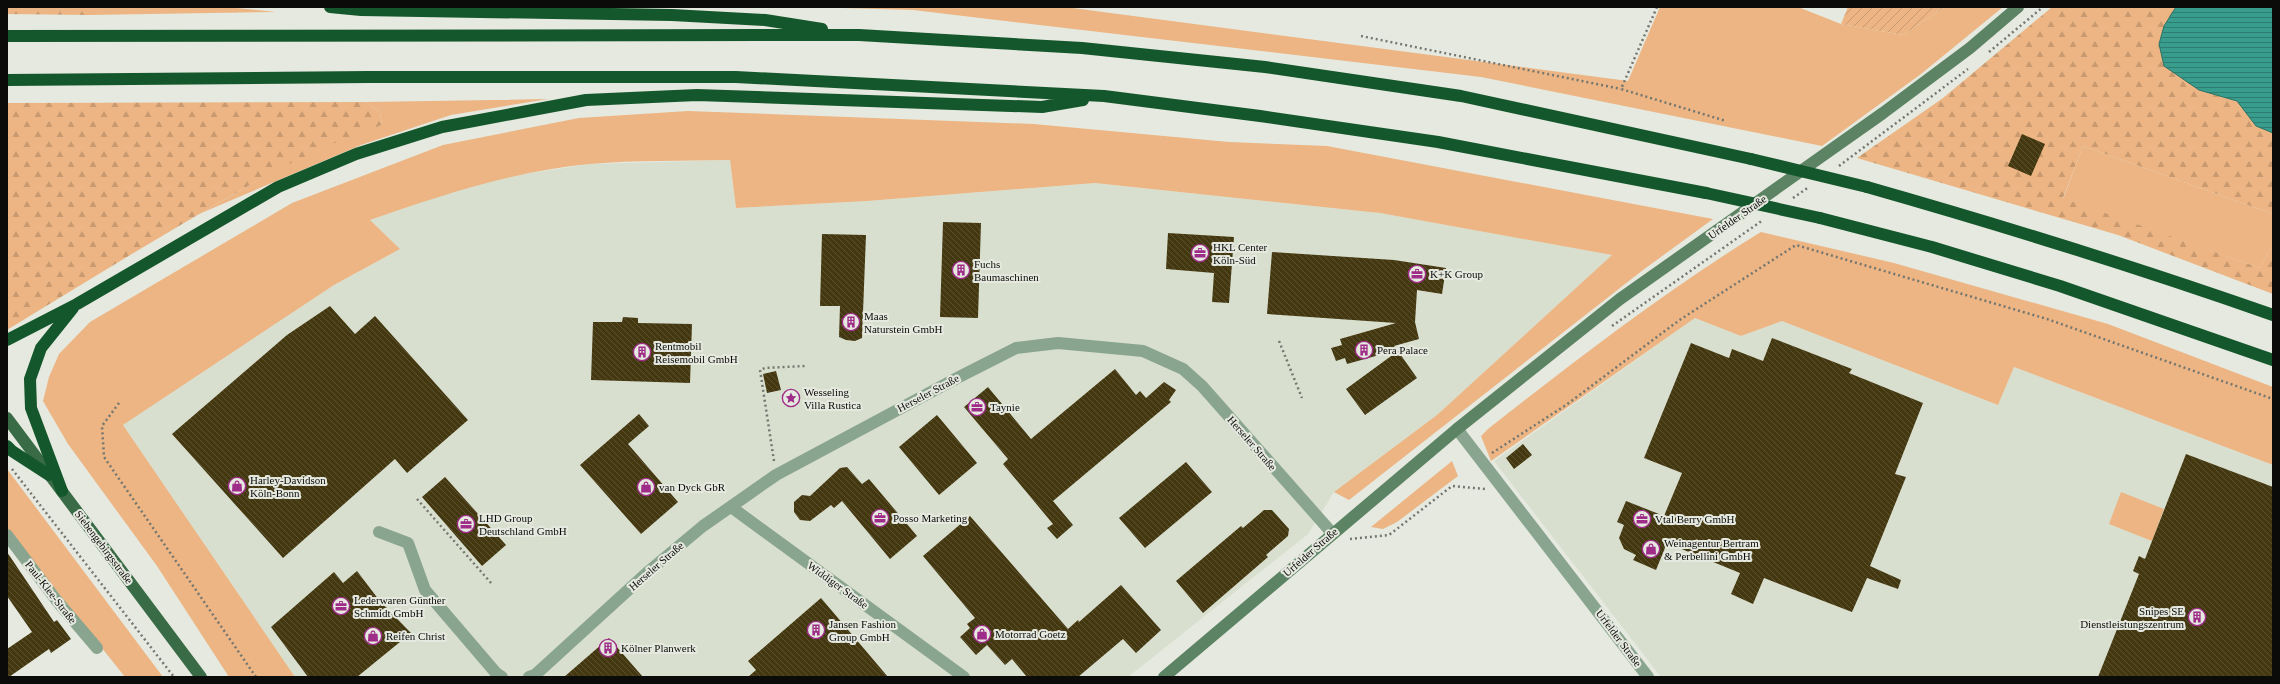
<svg xmlns="http://www.w3.org/2000/svg" width="2280" height="684" font-family="'Times New Roman',serif">
	<style>
		.built { fill: #d9dfce }
		.green { fill: #ecb583 }
		.forest { fill: url(#forest-firs) }
		.garden { fill: url(#garden-furrows) }
		.water { fill: url(#water-rules); stroke: #2a7265 }
		.building { fill: url(#building-back-hatch) }
		.lines { fill: none; stroke-linecap: round; stroke-linejoin: round }
		.path { stroke: #747670; stroke-width: 2.5; stroke-dasharray: 2 3; stroke-linecap: butt }
		.street { stroke: #8aa58f; stroke-width: 12 }
		.secondary { stroke: #5c8464; stroke-width: 12 }
		.primary { stroke: #396c46; stroke-width: 12 }
		.highway { stroke: #15572c; stroke-width: 12 }
		.highway-bridge { stroke: #15572c; stroke-width: 12 }
		.labels { text-anchor: middle; stroke-width: 4; stroke-linejoin: round; paint-order: stroke }
		.street-label { font-size: 11px; fill: #0b0c09; stroke: #e6e9df }
		.poi-label { font-size: 11px; fill: #0b0c09; stroke: #e6e9df; text-anchor: start }
	</style>
	<defs>
		<pattern id="forest-firs" width="22" height="20" patternUnits="userSpaceOnUse"><rect width="22" height="20" fill="#ecb583"/><path d="M5 1l3.5 6h-7zM16 11l3.5 6h-7z" fill="#c99a70"/></pattern>
		<pattern id="garden-furrows" width="10" height="10" patternUnits="userSpaceOnUse"><rect width="10" height="10" fill="#ecb583"/><path d="M-1 1l2-2M0 10L10 0M9 11l2-2" fill="none" stroke="#c99a70"/></pattern>
		<pattern id="water-rules" width="6" height="5" patternUnits="userSpaceOnUse"><rect width="6" height="5" fill="#389d8c"/><path d="M0 2.5h6" fill="none" stroke="#2d7e71"/></pattern>
		<pattern id="building-back-hatch" width="6" height="6" patternUnits="userSpaceOnUse"><rect width="6" height="6" fill="#443811"/><path d="M-1 5l2 2M0 0l6 6M5-1l2 2" fill="none" stroke="#5b5132"/></pattern>
	</defs>
	<rect width="100%" height="100%" fill="#e6e9df"/>
	<path class="built" d="M730 160 736 208 867 201 1095 183 1380 213 1612 255 1437 415 1334 492 1308 534 1128 677H295L123 425 334 285 400 249 370 220 462 188 525 174 590 164Z
		M1695 318 1741 336 1782 321 1998 405 2014 367 2273 465V677H1661L1494 461Z"/>
	<path class="green" d="M89 7H227L276 12 89 15Z
		M807 7H1065L1628 81 1660 7H1798L1841 24 1903 35 1945 7H2003L1921 74 1822 146 1481 77 913 10Z
		M548 99 451 115 361 145 199 214 290 162 346 137 382 125 380 112 366 102Z
		M688 111 1034 124 1229 142 1327 146 1713 219 1643 270 1349 500 1334 492 1437 415 1612 255 1380 213 1095 183 867 201 736 208 730 160C683 161 636 160 590 164 514 171 442 195 370 220L400 249 334 285 123 425 295 677H229L157 566 68 444 43 401 49 377 59 354 90 322 292 203 443 145 579 118Z
		M2083 146 2273 214V244L2260 268 2063 199Z
		M1761 232 1894 263 2108 324 2273 387V465L2014 367 1998 405 1782 321 1741 336 1695 318 1491 461 1481 436 1488 429C1576 360 1665 291 1761 232Z
		M1452 461 1458 476 1397 522 1383 529 1371 527Z
		M7 469 163 677H125L7 529Z
		M2121 492 2164 509 2152 541 2109 524Z"/>
	<path class="forest" d="M7 7H89V15L7 14Z
		M2052 7H2176L2175 10 2199 90 2237 101 2256 126 2273 133V214L2083 146 2063 198 2260 268 2273 244V294L2118 235 1857 158 1943 98Z
		M366 102 380 112 382 125C313 148 252 183 189 220 128 256 67 293 7 330V103Z"/>
	<path class="garden" d="M1848 7H1945L1903 35 1841 24Z"/>
	<path class="water" d="M2176 7H2273V133L2256 126 2237 101 2199 90 2164 66 2159 44 2164 26Z"/>
	<path class="building" d="M2022 134 2045 144 2031 176 2008 166Z
		M943 222 981 223 978 318 940 317Z
		M1168 233 1234 237 1229 303 1212 302 1214 273 1166 269Z
		M822 234 866 235 862 338 855 341 846 340 839 337 840 306H820Z
		M1272 252 1394 260 1446 268 1442 294 1417 290 1415 322 1419 339 1394 346 1397 350 1347 364 1345 358 1336 361 1331 348 1342 345 1340 339 1396 323 1267 314Z
		M330 306 355 334 375 316 468 420 407 473 395 459 283 558 172 434 287 335Z
		M623 317 638 318V323L692 324 690 383 591 380 593 322H622Z
		M1772 338 1852 369 1849 373 1923 403 1895 474 1906 477 1870 566 1901 580 1898 589 1867 578 1852 612 1764 578 1753 604 1731 594 1740 573 1667 543 1656 570 1633 560 1636 555 1624 549 1619 538 1624 525 1617 522 1626 501 1664 516 1682 473 1644 458 1691 343 1729 358 1732 349 1763 361Z
		M1398 351 1417 378 1365 415 1346 389Z
		M1115 369 1136 395 1140 391 1146 398 1164 382 1176 390 1169 400 1171 402 1053 501 1073 525 1057 539 1047 528 1053 524 1003 464 1008 459 964 407 988 387 1031 439Z
		M776 371 781 390 767 393 763 374Z
		M639 414 649 426 628 444 678 502 641 534 580 465Z
		M937 415 977 463 939 495 899 447Z
		M1523 444 1532 455 1514 469 1506 458Z
		M2186 454 2273 487V677H2098L2139 574 2133 571 2139 556 2145 559Z
		M1186 462 1212 492 1145 548 1119 518Z
		M847 467 862 484 869 479 917 536 890 559 842 501 834 508 831 505 810 521 800 520 794 512V502L802 495 810 496 840 468Z
		M445 477 506 545 482 566 422 497Z
		M1264 510H1272L1289 529 1288 536 1266 555 1268 557 1203 613 1176 581 1241 526 1243 528Z
		M970 516 1068 629 1078 620 1079 622 1121 585 1161 630 1136 653 1123 639 1078 677H1027L1012 659 1005 665 987 645 976 655 960 637 970 628 967 624 975 618 923 556Z
		M7 552 54 622 57 620 71 639 51 653 49 649 9 677H7V649L32 632 7 596Z
		M357 571 379 600 411 633 357 677H308L271 627 334 572 343 583Z
		M821 598 888 677H748L756 670 748 661Z
		M609 638 643 677H564Z"/>
	<g class="lines">
		<path class="path" d="M1657 7 1621 89 1726 121
			M1361 36 1621 89
			M1989 52 2043 7
			M1839 166 1968 69
			M1793 198 1809 187
			M1612 326 1763 220
			M1279 341 1302 398
			M119 403 102 426 104 457 256 677
			M1492 453 1566 405 1681 319 1796 245 2047 319 2273 399
			M774 461 760 370 765 368 805 366
			M12 469 174 677
			M417 499 492 584
			M1350 539 1389 535 1452 486 1485 489"/>
		<path class="street" d="M1457 429 1648 677
			M731 507 964 677
			M379 532 408 543 425 590 496 673 502 677
			M7 535 57 601 97 648
			M529 677 535 675 649 571 703 526 746 496 776 475 959 377 1016 348 1058 343 1143 351 1183 369 1202 386 1332 533"/>
		<path class="secondary" d="M1164 677 1457 429 1620 299 1883 113 1970 48 2018 7"/>
		<path class="primary" d="M7 418 201 677"/>
		<path class="highway" d="M330 7 361 10 672 15 765 20 822 29
			M7 36 859 35 1082 48 1265 67 1461 96 1751 159
			M7 80 369 77H736L1104 96 1260 116 1438 142 1706 193
			M1867 187C2004 226 2139 268 2273 315
			M1820 218 1932 247 2060 286 2273 360
			M7 340 77 304 278 187 356 154 442 127 586 100 697 95 1042 107 1083 100
			M7 446 12 451 49 475
			M62 491 31 408 30 379 41 348 73 308"/>
		<path class="highway-bridge" d="M1751 159 1867 187
			M1706 193 1820 218"/>
	</g>
	<defs>
		<symbol id="office-ring" viewBox="-11 -11 22 22"><circle r="9.5" fill="#e6e9df" stroke="#9e2c88" stroke-width="1.5"/><path d="M-6-3h4V-5.5h4V-3h4V5H-6ZM-1-4.5V-3h2v-1.5ZM-6 0V1H6V0Z" fill="#9e2c88"/></symbol>
		<symbol id="building-ring" viewBox="-11 -11 22 22"><circle r="9.5" fill="#e6e9df" stroke="#9e2c88" stroke-width="1.5"/><path d="M-4-6H4V6H1V3H-1V6H-4ZM-2.5-4.3h1.7v1.8h-1.7ZM.8-4.3h1.7v1.8H.8ZM-2.5-1h1.7V.8h-1.7ZM.8-1h1.7V.8H.8Z" fill="#9e2c88"/></symbol>
		<symbol id="sight-ring" viewBox="-11 -11 22 22"><circle r="9.5" fill="#e6e9df" stroke="#9e2c88" stroke-width="1.5"/><path d="M0-6L1.8-2.2L6-1.7L2.9 1.2L3.7 5.4L0 3.3L-3.7 5.4L-2.9 1.2L-6-1.7L-1.8-2.2Z" fill="#9e2c88"/></symbol>
		<symbol id="shop-ring" viewBox="-11 -11 22 22"><circle r="9.5" fill="#e6e9df" stroke="#9e2c88" stroke-width="1.5"/><path d="M-5-2.5h2.3a2.7 3.5 0 0 1 5.4 0H5L5.5 6h-11ZM-1.5-2.5h3a1.5 2.3 0 0 0-3 0Z" fill="#9e2c88"/></symbol>
	</defs>
	<g fill-rule="evenodd">
		<use href="#office-ring" x="1190" y="243" width="20" height="20"/>
		<use href="#building-ring" x="951" y="260" width="20" height="20"/>
		<use href="#office-ring" x="1407" y="264" width="20" height="20"/>
		<use href="#building-ring" x="841" y="312" width="20" height="20"/>
		<use href="#building-ring" x="1354" y="340" width="20" height="20"/>
		<use href="#building-ring" x="632" y="342" width="20" height="20"/>
		<use href="#sight-ring" x="781" y="388" width="20" height="20"/>
		<use href="#office-ring" x="967" y="397" width="20" height="20"/>
		<use href="#shop-ring" x="227" y="476" width="20" height="20"/>
		<use href="#shop-ring" x="636" y="477" width="20" height="20"/>
		<use href="#office-ring" x="870" y="508" width="20" height="20"/>
		<use href="#office-ring" x="1632" y="509" width="20" height="20"/>
		<use href="#office-ring" x="456" y="514" width="20" height="20"/>
		<use href="#shop-ring" x="1641" y="539" width="20" height="20"/>
		<use href="#office-ring" x="331" y="596" width="20" height="20"/>
		<use href="#building-ring" x="2187" y="607" width="20" height="20"/>
		<use href="#building-ring" x="806" y="620" width="20" height="20"/>
		<use href="#shop-ring" x="972" y="624" width="20" height="20"/>
		<use href="#shop-ring" x="363" y="626" width="20" height="20"/>
		<use href="#building-ring" x="598" y="638" width="20" height="20"/>
	</g>
	<g class="labels">
		<g class="street-label">
			<text transform="translate(1737 217) rotate(-35)" y="4">Urfelder Straße</text>
			<text transform="translate(928 393) rotate(-28)" y="4">Herseler Straße</text>
			<text transform="translate(1252 443) rotate(49)" y="4">Herseler Straße</text>
			<text transform="translate(104 547) rotate(53)" y="4">Siebengebirgsstraße</text>
			<text transform="translate(1310 552) rotate(-41)" y="4">Urfelder Straße</text>
			<text transform="translate(656 566) rotate(-41)" y="4">Herseler Straße</text>
			<text transform="translate(838 585) rotate(36)" y="4">Widdiger Straße</text>
			<text transform="translate(51 592) rotate(52)" y="4">Paul-Klee-Straße</text>
			<text transform="translate(1619 638) rotate(53)" y="4">Urfelder Straße</text>
		</g>
		<g class="poi-label">
			<text x="1213" y="251">HKL Center<tspan x="1213" dy="13">Köln-Süd</tspan></text>
			<text x="974" y="268">Fuchs<tspan x="974" dy="13">Baumaschinen</tspan></text>
			<text x="1430" y="278">K+K Group</text>
			<text x="864" y="320">Maas<tspan x="864" dy="13">Naturstein GmbH</tspan></text>
			<text x="655" y="350">Rentmobil<tspan x="655" dy="13">Reisemobil GmbH</tspan></text>
			<text x="1377" y="354">Pera Palace</text>
			<text x="804" y="396">Wesseling<tspan x="804" dy="13">Villa Rustica</tspan></text>
			<text x="990" y="411">Taynie</text>
			<text x="250" y="484">Harley-Davidson<tspan x="250" dy="13">Köln-Bonn</tspan></text>
			<text x="659" y="491">van Dyck GbR</text>
			<text x="479" y="522">LHD Group<tspan x="479" dy="13">Deutschland GmbH</tspan></text>
			<text x="893" y="522">Posso Marketing</text>
			<text x="1655" y="523">Vtal Berry GmbH</text>
			<text x="1664" y="547">Weinagentur Bertram<tspan x="1664" dy="13">&amp; Perbellini GmbH</tspan></text>
			<text x="354" y="604">Lederwaren Günther<tspan x="354" dy="13">Schmidt GmbH</tspan></text>
			<text x="2184" y="615" text-anchor="end">Snipes SE<tspan x="2184" dy="13">Dienstleistungszentrum</tspan></text>
			<text x="829" y="628">Jansen Fashion<tspan x="829" dy="13">Group GmbH</tspan></text>
			<text x="995" y="638">Motorrad Goetz</text>
			<text x="386" y="640">Reifen Christ</text>
			<text x="621" y="652">Kölner Planwerk</text>
		</g>
	</g>
	<rect width="2280" height="684" fill="none" stroke="#0b0c09" stroke-width="16"/>
</svg>
